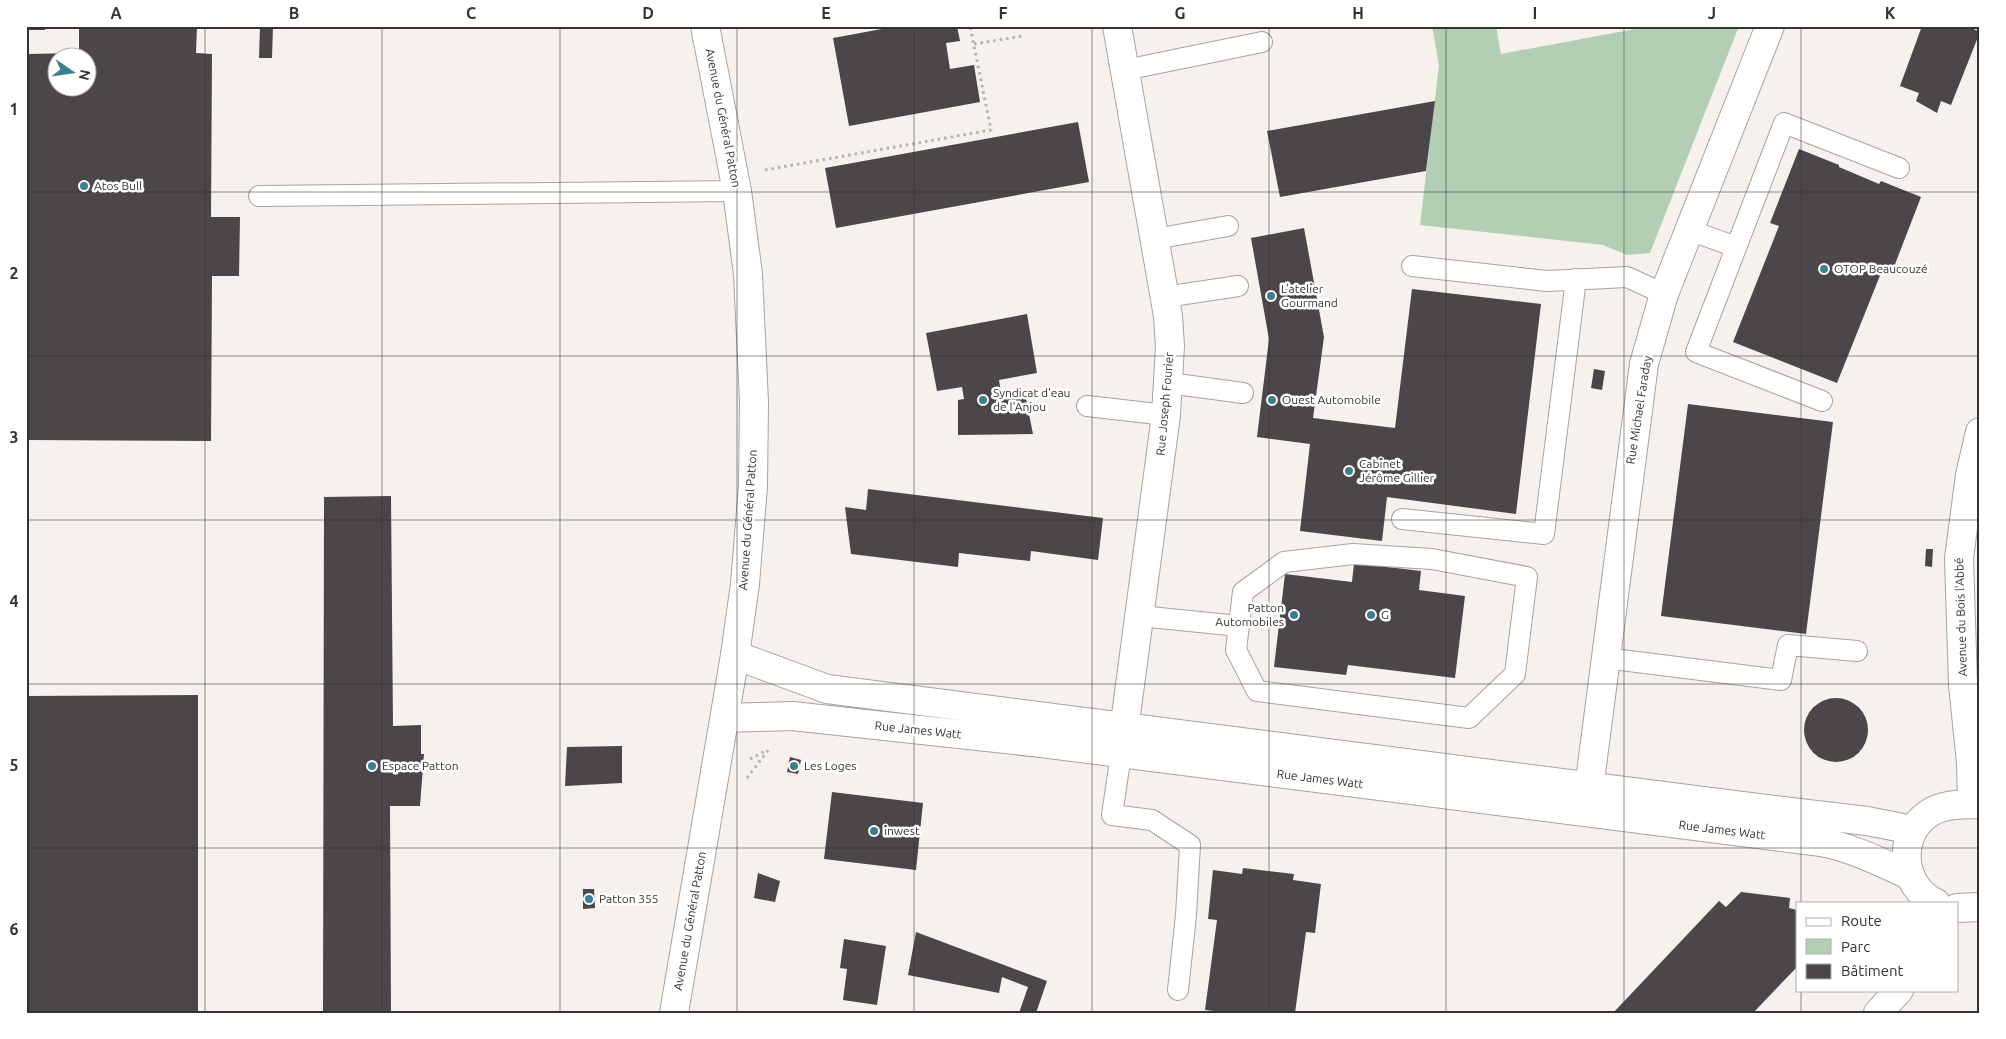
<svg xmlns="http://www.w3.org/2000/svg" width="2006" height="1039" font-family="Ubuntu,sans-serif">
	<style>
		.green { fill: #b2cfb3 }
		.building { fill: #4a4649; fill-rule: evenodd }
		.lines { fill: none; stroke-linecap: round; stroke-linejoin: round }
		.lane-casing { stroke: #a7a39f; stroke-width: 22 }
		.street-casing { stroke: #a7a39f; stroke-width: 30 }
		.secondary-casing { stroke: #a7a39f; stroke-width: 30 }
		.path { stroke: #b5b1ae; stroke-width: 3; stroke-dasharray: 2.5 4; stroke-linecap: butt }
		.lane { stroke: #fff; stroke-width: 20 }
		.street { stroke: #fff; stroke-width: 28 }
		.secondary { stroke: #fff; stroke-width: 28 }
		.grid { fill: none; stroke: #343331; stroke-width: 1; stroke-opacity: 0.55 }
		.poi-dot { fill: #3c808f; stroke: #fff; stroke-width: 2 }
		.labels { text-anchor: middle; stroke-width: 5; stroke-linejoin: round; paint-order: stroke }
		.street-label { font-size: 12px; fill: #343331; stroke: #fff }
		.poi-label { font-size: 12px; fill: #343331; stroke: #fff; text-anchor: start }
		.neatline { fill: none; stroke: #343331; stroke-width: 2 }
		.grid-label { font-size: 16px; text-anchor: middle; font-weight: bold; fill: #343331 }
	</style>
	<rect width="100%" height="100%" fill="#f6f1ed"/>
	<path class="green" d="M1432 26H1496L1501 54 1651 26H1739L1650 253 1627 255 1603 245 1420 225 1439 65Z"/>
	<path class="building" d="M26 26H45V30H26Z
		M79 26H197L196 53 212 54 211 217H240L239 276H212L211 441 26 440V54L79 53ZM58 58H88V88H58Z
		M260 26H273L272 58H259Z
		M898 26H957L960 41 946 43 950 69 974 65 980 102 849 126 833 38Z
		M1922 26H1967L1980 32 1951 105 1941 101 1937 113 1916 101 1919 93 1900 86Z
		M1435 101 1426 171 1280 197 1267 131Z
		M1078 122 1089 182 836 228 825 168Z
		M1799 149 1839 165V167L1879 184 1881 181 1921 197 1892 272 1883 268 1837 383 1733 342 1779 226 1770 223Z
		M1304 228 1324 337 1313 418 1395 428 1412 289 1541 304 1516 514 1387 497 1382 541 1300 531 1310 444 1257 437 1269 339 1251 238Z
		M1027 314 1037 373 999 380 1002 399H1026L1033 434 958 435V400L964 399 962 387 937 391 926 333Z
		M1594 369 1605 371 1602 390 1591 388Z
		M1688 404 1833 422 1806 634 1661 616Z
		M868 489 1103 518 1098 560 1031 551 1030 561 959 553 958 567 851 554 845 507 866 510Z
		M391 496 393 726 421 725V754H424L420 806H390L391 1013H323L324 497Z
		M1926 549H1933L1932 567 1925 566Z
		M1354 563 1421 571 1419 590 1465 596 1455 678 1348 665 1346 675 1274 667 1285 574 1352 582Z
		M198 695V1013H26V696Z
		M1804 730a32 32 0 1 1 64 0a32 32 0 1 1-64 0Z
		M622 746V783L565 786 567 747Z
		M790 757 801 760 798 774 787 772Z
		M832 792 923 803 916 870 824 859Z
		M1243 868 1294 874 1293 880 1321 884 1315 933 1306 932 1295 1013H1231L1205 1010 1217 920 1208 919 1213 870 1242 874Z
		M758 873 780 881 775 902 754 898Z
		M583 889H594L595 908 583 909Z
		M1741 892 1790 898 1789 908 1797 910V967L1753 1013H1613L1719 901 1726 907Z
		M916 932 1047 981 1036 1013H1019L1028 987 1002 977 999 993 908 975Z
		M844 939 886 946 877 1005 843 1000 847 969 840 968Z"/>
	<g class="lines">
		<defs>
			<path id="lane" d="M1125 70 1262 42
				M259 196 737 191
				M1689 230 1736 247
				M1155 239 1228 226
				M1412 266 1547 281 1627 277 1664 294
				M1165 297 1238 286
				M1169 383 1243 393
				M1822 401 1696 352 1784 123 1899 168
				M1087 406 1166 415
				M1402 519 1544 534 1576 279
				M1353 554 1432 559 1527 577 1515 674 1469 718 1257 691 1236 650 1243 592 1284 562Z
				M1140 616 1239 626
				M1605 658 1781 680 1788 645 1857 651
				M1121 754 1112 815 1152 820 1190 845 1186 915 1178 990"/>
			<path id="street" d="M1117 26 1168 316 1170 346 1166 415 1122 745
				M735 655 827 689 1750 807 1867 821 1913 830
				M725 718 792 716 1041 743 1821 842C1853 848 1880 862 1909 875
				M1587 804 1644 364 1664 294 1770 26"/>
			<path id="secondary" d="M1972 804 1971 763 1963 685 1959 558 1970 475 1980 432
				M1936 903C1901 887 1896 836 1928 814 1943 803 1962 805 1980 804
				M1957 908 1980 907
				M674 1013 735 655 745 584 753 486 754 402 748 274 737 191 705 26
				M1878 1013 1899 990"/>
		</defs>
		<use href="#lane" class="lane-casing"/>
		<use href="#street" class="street-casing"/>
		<use href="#secondary" class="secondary-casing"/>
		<path class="path" d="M974 44 1023 36
			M765 170 991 130 970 26
			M750 759 767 750
			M747 778 769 749"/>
		<use href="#lane" class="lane"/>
		<use href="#street" class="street"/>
		<use href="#secondary" class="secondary"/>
	</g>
	<path class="grid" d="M205 26V1013M382 26V1013M560 26V1013M737 26V1013M914 26V1013M1092 26V1013M1269 26V1013M1446 26V1013M1624 26V1013M1801 26V903M26 192H1980M26 356H1980M26 520H1980M26 684H1980M26 848H1980M1801 990V1013"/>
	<g class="poi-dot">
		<circle cx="84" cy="186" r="5"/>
		<circle cx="1824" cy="269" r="5"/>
		<circle cx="1271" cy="296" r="5"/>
		<circle cx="983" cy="400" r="5"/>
		<circle cx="1272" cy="400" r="5"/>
		<circle cx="1349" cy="471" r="5"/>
		<circle cx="1294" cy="615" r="5"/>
		<circle cx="1371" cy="615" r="5"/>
		<circle cx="372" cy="766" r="5"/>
		<circle cx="794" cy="766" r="5"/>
		<circle cx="874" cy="831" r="5"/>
		<circle cx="589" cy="899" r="5"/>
	</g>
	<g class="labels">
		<g class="street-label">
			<text transform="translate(723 118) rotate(79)" y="4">Avenue du Général Patton</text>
			<text transform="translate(1165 404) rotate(-85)" y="4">Rue Joseph Fourier</text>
			<text transform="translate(1639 410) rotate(-81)" y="4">Rue Michael Faraday</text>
			<text transform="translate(748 520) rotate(-86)" y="4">Avenue du Général Patton</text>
			<text transform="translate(1961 617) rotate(-92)" y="4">Avenue du Bois l'Abbé</text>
			<text transform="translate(918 730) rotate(6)" y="4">Rue James Watt</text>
			<text transform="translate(1320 779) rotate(7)" y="4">Rue James Watt</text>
			<text transform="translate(1722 830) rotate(7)" y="4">Rue James Watt</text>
			<text transform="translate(690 921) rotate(-80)" y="4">Avenue du Général Patton</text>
		</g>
		<g class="poi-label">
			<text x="94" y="190">Atos Bull</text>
			<text x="1834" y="273">OTOP Beaucouzé</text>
			<text x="1281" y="293">L’atelier<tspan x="1281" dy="14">Gourmand</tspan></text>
			<text x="993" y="397">Syndicat d'eau<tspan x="993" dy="14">de l'Anjou</tspan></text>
			<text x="1282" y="404">Ouest Automobile</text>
			<text x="1359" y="468">Cabinet<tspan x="1359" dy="14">Jérôme Gillier</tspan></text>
			<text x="1284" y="612" text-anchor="end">Patton<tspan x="1284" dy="14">Automobiles</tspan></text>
			<text x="1381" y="619">G</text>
			<text x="382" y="770">Espace Patton</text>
			<text x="804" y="770">Les Loges</text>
			<text x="884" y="835">inwest</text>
			<text x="599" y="903">Patton 355</text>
		</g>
	</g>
	<rect width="2006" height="1039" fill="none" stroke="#ffffff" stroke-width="55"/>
	<rect x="1796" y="902" width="162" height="90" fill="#ffffff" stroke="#aeadad"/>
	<rect x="1806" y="918" width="25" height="8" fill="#ffffff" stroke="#aeadad"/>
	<text x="1841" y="926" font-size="15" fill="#343331">Route</text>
	<rect x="1806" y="939" width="25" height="15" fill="#b2cfb3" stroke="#aeadad"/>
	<text x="1841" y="952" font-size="15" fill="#343331">Parc</text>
	<rect x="1806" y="964" width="25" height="15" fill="#4a4649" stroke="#aeadad"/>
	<text x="1841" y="976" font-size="15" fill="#343331">Bâtiment</text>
	<g transform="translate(72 72) rotate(103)"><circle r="24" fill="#ffffff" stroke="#aeadad"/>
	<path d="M0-4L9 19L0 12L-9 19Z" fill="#3c808f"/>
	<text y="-8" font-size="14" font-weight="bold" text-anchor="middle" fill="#343331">N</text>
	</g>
	<rect x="28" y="28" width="1950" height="984" class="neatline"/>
	<g class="grid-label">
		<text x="116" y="19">A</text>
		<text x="294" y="19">B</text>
		<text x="471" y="19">C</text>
		<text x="648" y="19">D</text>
		<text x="826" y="19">E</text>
		<text x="1003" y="19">F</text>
		<text x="1180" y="19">G</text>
		<text x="1358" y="19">H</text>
		<text x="1535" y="19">I</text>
		<text x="1712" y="19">J</text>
		<text x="1890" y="19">K</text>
		<text x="14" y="115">1</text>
		<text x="14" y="279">2</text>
		<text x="14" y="443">3</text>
		<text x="14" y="607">4</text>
		<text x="14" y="771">5</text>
		<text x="14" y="935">6</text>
	</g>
</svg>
